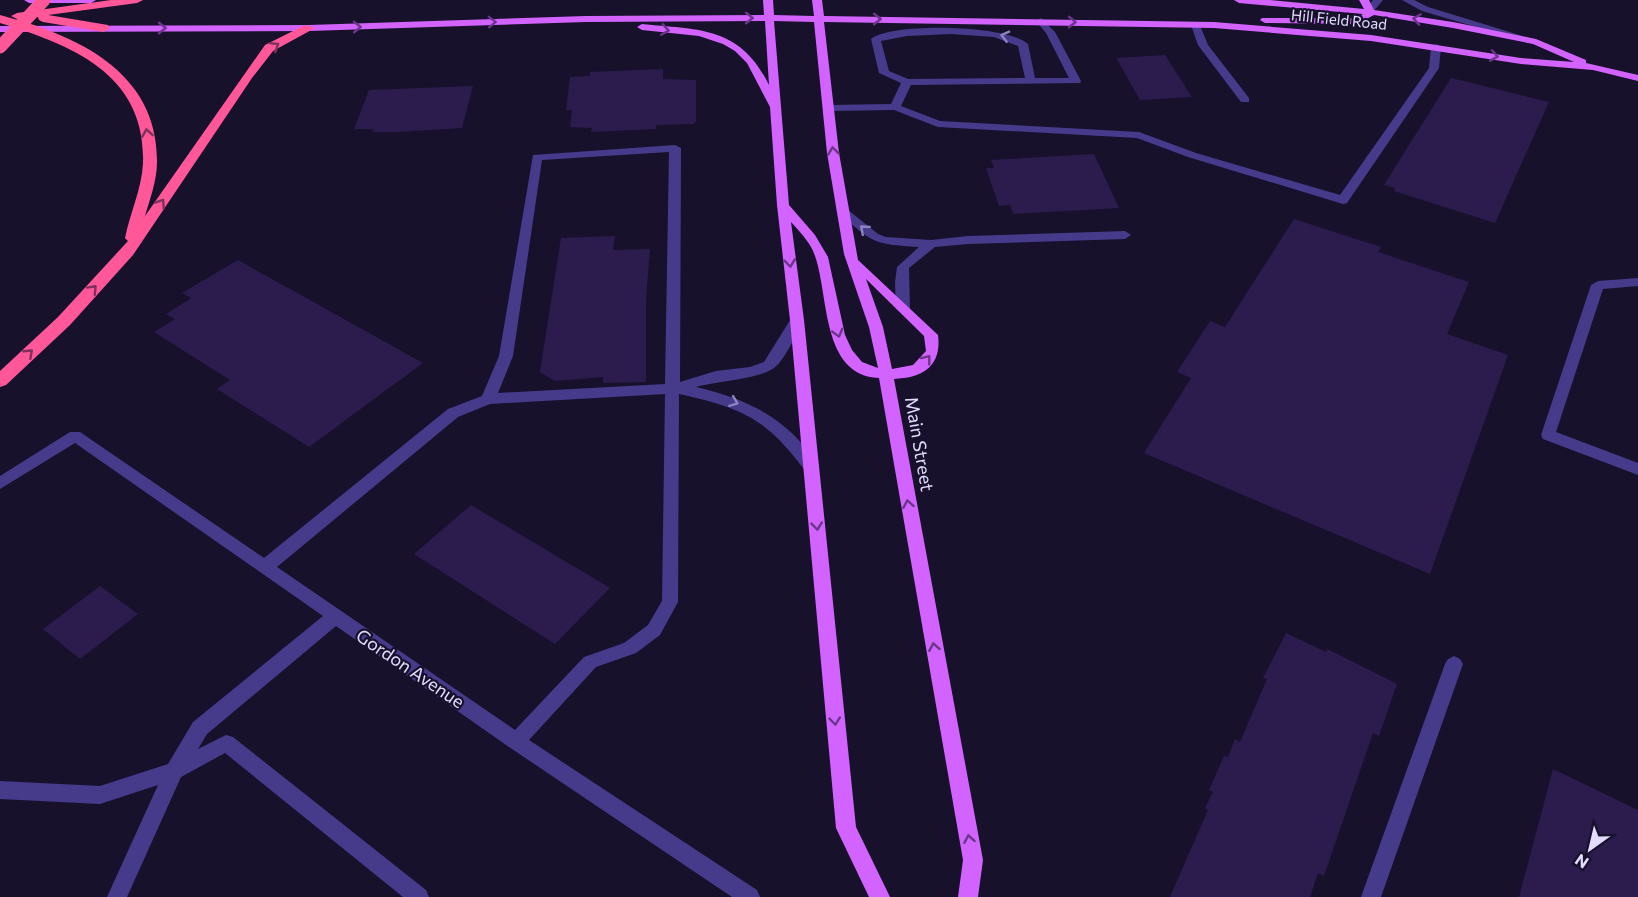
<svg xmlns="http://www.w3.org/2000/svg" width="1638" height="897" font-family="Commissioner,sans-serif">
	<style>
		.building { fill: #2b1c4d }
		.lines { fill: none; stroke-linecap: round; stroke-linejoin: round }
		.minor { fill: #463b8b; fill-rule: evenodd }
		.major { fill: #d363ff; fill-rule: evenodd }
		.highway { fill: #ff5798; fill-rule: evenodd }
		.highway-bridge { stroke: #ff5798; stroke-width: 13 }
		.oneway { stroke: #6c368b }
		.oneway2 { stroke: #8d83bf }
		.oneway3 { stroke: #80305d }
		.labels { text-anchor: middle; stroke-width: 4.5; stroke-linejoin: round; paint-order: stroke }
		.far-street-label { font-size: 15px; fill: #e3dcff; stroke: #18112c }
		.street-label { font-size: 18px; fill: #e3dcff; stroke: #18112c }
	</style>
	<rect width="100%" height="100%" fill="#18112c"/>
	<path class="building" d="M1165 55 1192 97 1140 100 1116 58Z
		M663 69V79L696 80V121L693 124 656 125V129L591 132 592 128 570 127 572 110H566L570 77 590 76V72Z
		M1451 78 1549 102 1495 223 1394 191 1395 188 1384 185Z
		M473 86 462 128 399 132H372L374 129H354L369 90Z
		M1094 154 1119 208 1013 214 1010 205 999 206 986 168H994L991 160Z
		M1294 219 1381 247 1378 252 1469 282 1447 334 1508 355 1430 574 1144 453 1191 378 1177 372 1210 321 1225 327Z
		M615 236 613 250 650 249 646 299V382L603 383V377L555 381 540 372 561 238Z
		M238 260 423 363 309 447 217 389 230 380 154 332 175 319 166 314 191 298 182 293Z
		M471 505 610 588 555 644 414 554Z
		M100 586 138 614 80 659 43 629Z
		M1286 633 1326 652 1327 649 1397 684 1379 736 1373 733 1324 876 1318 873 1310 897H1170L1208 810 1205 808 1213 792 1209 790 1224 756 1228 757 1235 739 1240 742 1267 679 1263 678Z
		M1553 769 1638 810V897H1519Z"/>
	<g class="lines">
		<path class="minor" d="M1373 0H1383L1373 12H1367L1365 10Z
			M1402 0H1414L1428 7 1529 38 1520 40 1422 11Z
			M1041 18 1055 32 1081 81 1080 83 911 85 901 106 940 121 1139 132 1196 153 1340 195 1429 68 1431 47 1436 44 1441 47 1439 68 1347 203 1343 204 1188 157 1137 138 938 127 894 110 829 111 824 108 829 105 891 104 901 83 879 73 871 39C893 22 1007 25 1028 44L1035 78H1069L1046 33 1036 21ZM951 34 994 37 1018 46 1025 78 908 79 889 71 881 41 907 36Z
			M1193 23H1199L1208 45 1249 98V102H1241L1198 45 1191 25Z
			M675 145 681 148 680 382 716 371 750 367 764 362 792 317H802L804 320C797 332 785 360 774 368 759 379 717 381 696 387 748 399 792 420 819 468L816 472H806C767 419 743 408 679 394L678 602 660 635 636 653 596 667 529 740 757 890 760 897H732L509 747 336 626 207 734 198 749 226 735 233 737 426 890 429 897H403L225 753 181 777 127 897H107L158 785 100 804 0 799V781L100 786 168 764 193 722 323 616 75 443 0 489V476L70 432H80L264 558 448 409 482 396 499 356 533 155ZM669 152 665 384 498 393 513 356 542 160ZM665 394 662 601 648 625 624 643 584 657 515 730 277 567 458 417 490 404Z
			M842 205 878 234 886 237 931 240 968 236 1125 231 1131 235 1125 239 968 244 935 247 909 268 910 309 903 313 896 309 895 282 897 267 919 247C872 244 873 243 838 212L836 209Z
			M1638 278V286L1603 289 1556 432 1638 463V475L1543 439 1541 435 1591 285 1598 281Z
			M1454 656 1460 659 1463 664 1381 897H1361L1445 664 1448 659Z"/>
		<path class="major" d="M24 0H96L91 3H29Z
			M763 0H773L774 15 814 16 812 0H822L824 16 1214 22 1371 35 1521 58 1574 62 1533 44 1453 28 1374 15 1357 24 1265 23 1260 20 1262 18H1355L1363 14 1239 3 1234 0H1270L1364 9 1359 0H1369L1374 10 1453 22 1536 39 1586 60V63L1638 75V81L1593 70 1521 64 1371 41 1214 28 824 22 839 153 858 260 938 335C942 366 923 378 894 379L983 860 978 897H958L963 860 879 378C821 376 829 295 815 256 811 243 800 232 791 222L804 320 856 827 890 897H869L836 828 790 320 777 205 770 107 747 63 735 51 723 44 699 36 642 30 637 27 642 24C700 30 740 26 769 85L765 21 586 22 309 31 0 32V26L309 25 586 16 764 15ZM774 21 814 22 827 153 844 254 869 327 878 368 862 362 852 350 845 335 828 257 815 235 789 205ZM866 279 924 336 926 351 913 365 892 369 883 327Z"/>
		<path class="highway" d="M111 0H143L137 3 48 15 108 25 110 28 104 32 43 22 39 20 38 17 17 19 11 16 17 13Z
			M0 15C76 35 158 71 157 162 157 180 150 199 145 216L265 45 305 25 315 28 273 51 252 78 133 255 70 325 6 385 0 387V371L58 317 128 241 125 238C130 213 142 188 143 163 146 74 72 45 0 23Z"/>
		<path class="highway-bridge" d="M0 47 44 0"/>
	</g>
	<defs><path id="oneway-chevron" d="M-2-3.5L2.5 0L-2 3.5" fill="none" stroke-width="1.6" stroke-linecap="round" stroke-linejoin="round" transform="scale(1.5)"/></defs>
	<g class="oneway">
		<use href="#oneway-chevron" transform="translate(749 18)"/>
		<use href="#oneway-chevron" transform="translate(877 19)"/>
		<use href="#oneway-chevron" transform="translate(1417 19) rotate(-171)"/>
		<use href="#oneway-chevron" transform="translate(492 22) rotate(-2)"/>
		<use href="#oneway-chevron" transform="translate(1072 22) rotate(1)"/>
		<use href="#oneway-chevron" transform="translate(357 27) rotate(-1)"/>
		<use href="#oneway-chevron" transform="translate(162 28)"/>
		<use href="#oneway-chevron" transform="translate(665 30) rotate(8)"/>
		<use href="#oneway-chevron" transform="translate(1494 56) rotate(10)"/>
		<use href="#oneway-chevron" transform="translate(833 151) rotate(-97)"/>
		<use href="#oneway-chevron" transform="translate(790 263) rotate(83)"/>
		<use href="#oneway-chevron" transform="translate(838 333) rotate(75)"/>
		<use href="#oneway-chevron" transform="translate(927 359) rotate(-52)"/>
		<use href="#oneway-chevron" transform="translate(908 504) rotate(-100)"/>
		<use href="#oneway-chevron" transform="translate(817 526) rotate(84)"/>
		<use href="#oneway-chevron" transform="translate(934 647) rotate(-100)"/>
		<use href="#oneway-chevron" transform="translate(835 721) rotate(84)"/>
		<use href="#oneway-chevron" transform="translate(969 839) rotate(-100)"/>
	</g>
	<g class="oneway2">
		<use href="#oneway-chevron" transform="translate(1005 36) rotate(-166)"/>
		<use href="#oneway-chevron" transform="translate(864 229) rotate(-139)"/>
		<use href="#oneway-chevron" transform="translate(734 402) rotate(21)"/>
	</g>
	<g class="oneway3">
		<use href="#oneway-chevron" transform="translate(275 46) rotate(-32)"/>
		<use href="#oneway-chevron" transform="translate(147 133) rotate(-99)"/>
		<use href="#oneway-chevron" transform="translate(161 203) rotate(-56)"/>
		<use href="#oneway-chevron" transform="translate(93 289) rotate(-47)"/>
		<use href="#oneway-chevron" transform="translate(29 353) rotate(-43)"/>
	</g>
	<g class="labels">
		<g class="far-street-label">
			<text transform="translate(1339 20) rotate(6)" y="5">Hill Field Road</text>
		</g>
		<g class="street-label">
			<text transform="translate(919 444) rotate(80)" y="6">Main Street</text>
			<text transform="translate(410 669) rotate(34)" y="6">Gordon Avenue</text>
		</g>
	</g>
	<g transform="translate(1590 849) rotate(214)" stroke="#18112c" stroke-width="4.5" paint-order="stroke">
	<path d="M0-4.5L10 22L0 15L-10 22Z" fill="#e3dcff"/>
	<text y="-9" font-size="16" font-weight="bold" text-anchor="middle" fill="#e3dcff">N</text>
	</g>
</svg>
